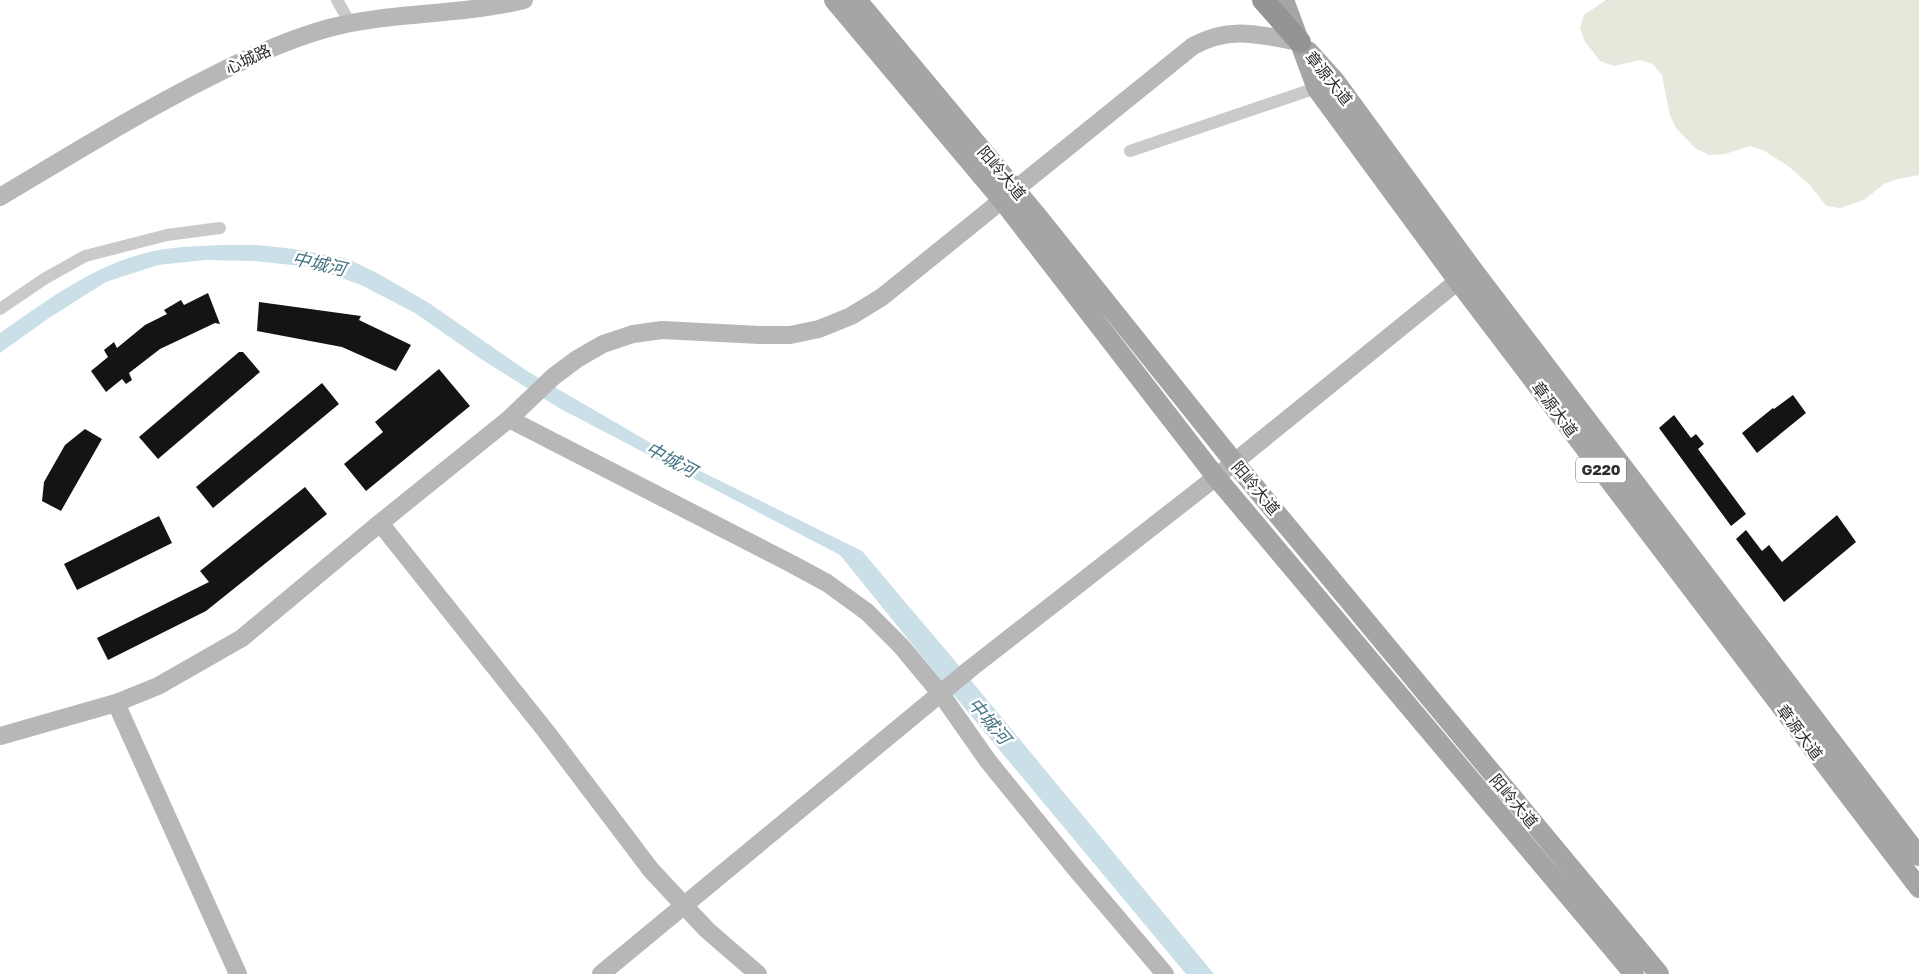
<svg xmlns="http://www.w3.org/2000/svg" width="1919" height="974" font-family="'Golos Text','Noto Sans SC',sans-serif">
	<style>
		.green { fill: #e4e9dc }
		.water { fill: #cadfe7 }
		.building { fill: #141414 }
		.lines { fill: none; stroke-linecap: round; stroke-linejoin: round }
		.street { stroke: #cacaca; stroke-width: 12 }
		.secondary { stroke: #b7b7b7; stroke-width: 18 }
		.primary { stroke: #a5a5a5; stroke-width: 20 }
		.highway { stroke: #949494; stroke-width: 22 }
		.labels { text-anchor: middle; stroke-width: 5; stroke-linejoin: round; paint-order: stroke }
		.shield { fill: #fff; stroke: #6c6c6c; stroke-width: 1 }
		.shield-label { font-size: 15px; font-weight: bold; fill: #2d2d2d }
		.street-label { font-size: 16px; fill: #2d2d2d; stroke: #fff }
		.water-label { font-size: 18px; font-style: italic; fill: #457485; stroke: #fff }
	</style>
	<rect width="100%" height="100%" fill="#fff"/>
	<path class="green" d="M1606 0H1919V175L1897 179 1884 184 1864 200 1840 208 1826 206 1810 185 1788 166 1763 150 1750 146 1725 154 1709 155 1695 148 1676 128 1670 116 1662 75 1653 64 1640 60 1614 66 1600 61 1584 40 1580 27 1584 15Z"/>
	<path class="water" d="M224 245H258L294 249 348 259 379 274 429 303 527 371 692 467 862 551 950 655 1214 974H1186L933 670 840 555 559 408 478 357 415 313 361 285 311 267 255 261 205 260 158 265 106 282 49 318 0 353V333C49 299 99 261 159 250 180 246 203 246 224 245Z"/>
	<path class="building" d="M208 293 220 324 215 323 160 349 129 373 132 380 126 384 122 379 106 392 91 371 108 357 104 350 114 342 117 348 145 325 167 314 164 310 181 300 184 305Z
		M259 302 361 316 359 320 411 345 396 371 342 347 257 331Z
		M239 352H243L260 372 158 459 139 437Z
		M439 369 470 406 366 491 344 464 383 432 375 422Z
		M322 383 339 404 213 508 196 487Z
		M1793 395 1806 413 1757 453 1742 433 1773 408 1774 409Z
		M1674 415 1691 438 1696 434 1704 444 1698 449 1746 514 1731 526 1659 428Z
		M85 429 102 439 61 511 42 501 44 482 65 445Z
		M305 487 327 514 206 611 108 660 97 638 209 582 200 571Z
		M1837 515 1856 542 1784 602 1736 539 1746 530 1762 551 1769 545 1782 562Z
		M159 516 172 543 77 590 64 564Z"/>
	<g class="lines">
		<path class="street" d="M337 0 350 23
			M1130 151 1322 86
			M0 309 44 279 85 256 167 235 220 228"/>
		<path class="secondary" d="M0 197C69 156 138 113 210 77 249 57 288 39 329 28 393 11 460 16 524 0
			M509 419 792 564 827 583 867 612 901 646 941 694 988 761 1075 868 1165 974
			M380 523 545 730 651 870 707 930 758 974
			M116 703 238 974
			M0 736 116 703 158 686 242 638 380 523 509 419 553 377 577 359 603 344 633 334 662 330 760 335H790L819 329 851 316 882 297 1193 46C1231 25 1260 35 1300 42
			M601 974 970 669 1216 477 1458 281"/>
		<path class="primary" d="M834 0 1002 200 1216 477 1634 974
			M857 0 1038 217 1234 462 1659 974
			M1284 0 1317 89 1458 281 1919 888
			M1308 51 1335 81 1473 270 1919 856"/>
		<path class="highway" d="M1263 0 1300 42"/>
	</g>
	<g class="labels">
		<rect class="shield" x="1576" y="457.5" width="50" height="25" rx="4"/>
		<g class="shield-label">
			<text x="1601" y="475">G220</text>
		</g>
		<g class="street-label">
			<text transform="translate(248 59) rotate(-25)" y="6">心城路</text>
			<text transform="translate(1329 78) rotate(51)" y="6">章源大道</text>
			<text transform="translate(1002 173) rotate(50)" y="6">阳岭大道</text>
			<text transform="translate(1555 409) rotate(53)" y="6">章源大道</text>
			<text transform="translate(1256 488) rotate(50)" y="6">阳岭大道</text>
			<text transform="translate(1800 732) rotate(53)" y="6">章源大道</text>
			<text transform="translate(1514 801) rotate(50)" y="6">阳岭大道</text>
		</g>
		<g class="water-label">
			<text transform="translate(319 264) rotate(13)" y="6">中城河</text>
			<text transform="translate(671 460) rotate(28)" y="6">中城河</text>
			<text transform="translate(989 721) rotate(50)" y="6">中城河</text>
		</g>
	</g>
</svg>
